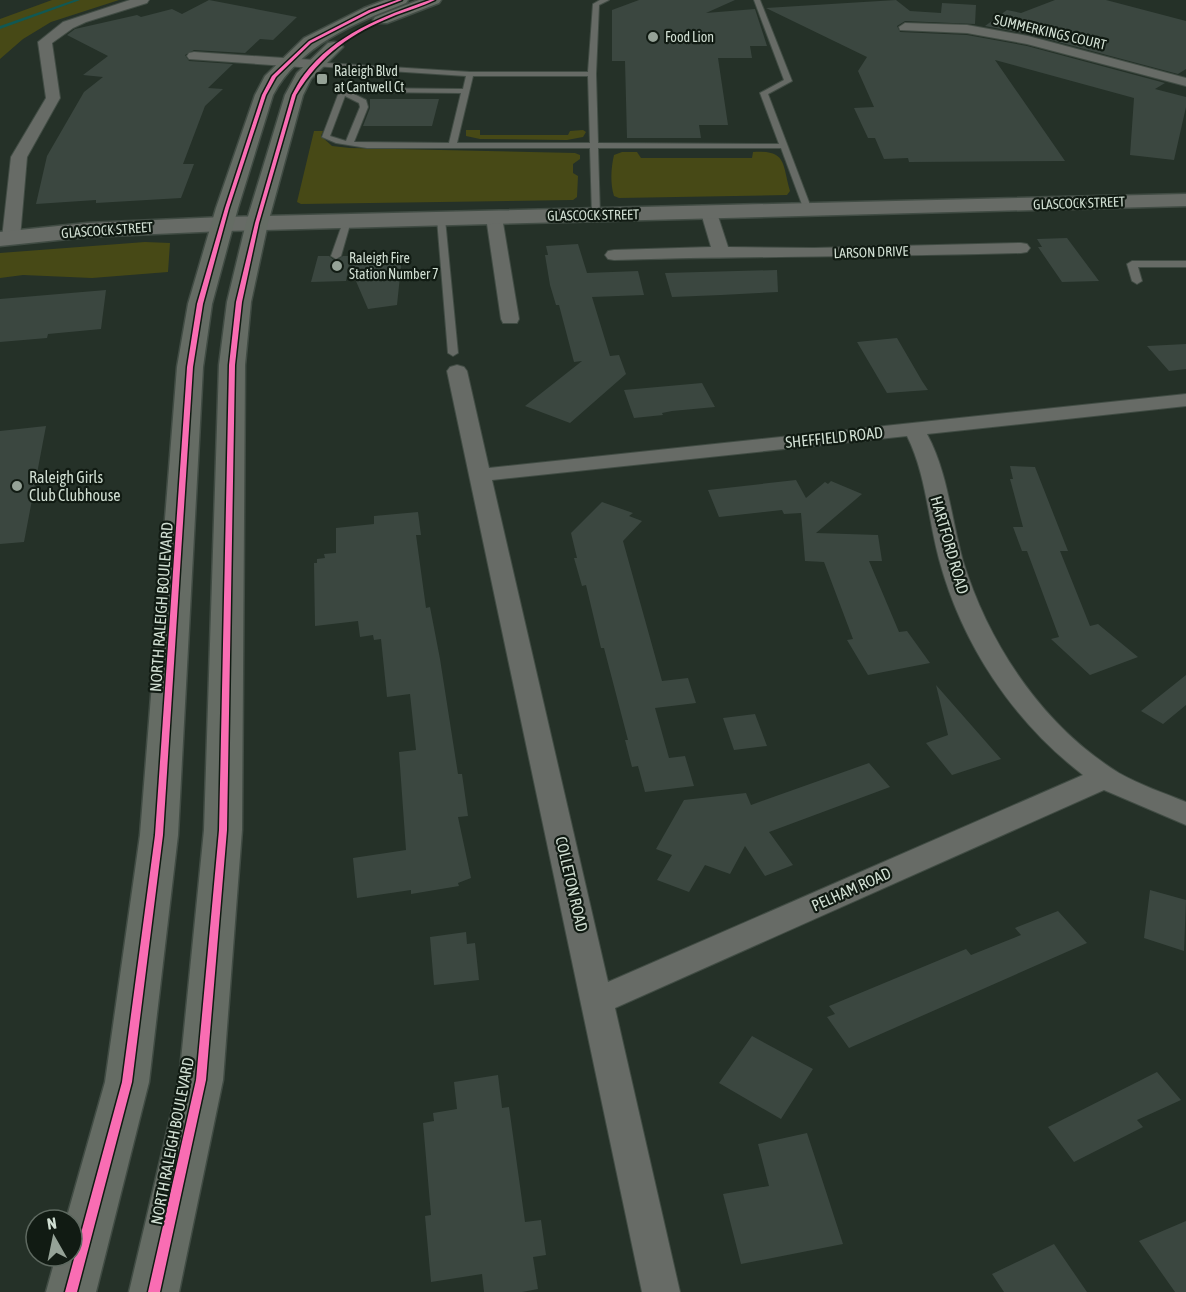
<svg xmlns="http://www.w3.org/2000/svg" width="1186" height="1292" font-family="'Asap Condensed',sans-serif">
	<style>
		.green { fill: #474916 }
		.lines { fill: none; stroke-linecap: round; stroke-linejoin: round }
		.stream { fill: #115853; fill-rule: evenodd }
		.building { fill: #3b4740 }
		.service-casing { stroke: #414c44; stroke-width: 2 }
		.minor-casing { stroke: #414c44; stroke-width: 2 }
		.tertiary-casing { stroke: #414c44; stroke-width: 3 }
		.primary-casing { stroke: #414c44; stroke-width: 3 }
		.service { fill: #676b66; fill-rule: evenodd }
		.minor { fill: #676b66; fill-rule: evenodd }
		.tertiary { fill: #676b66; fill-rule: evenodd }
		.primary { fill: #656c64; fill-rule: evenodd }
		.cycleway-casing { stroke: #111b13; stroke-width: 3 }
		.cycleway { fill: #f96db3; fill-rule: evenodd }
		.poi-dot { fill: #95a297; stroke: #111b13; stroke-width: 2 }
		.labels { text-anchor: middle; stroke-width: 4.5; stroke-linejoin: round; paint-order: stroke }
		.far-street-label { font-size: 14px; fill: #d1dfd3; stroke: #111b13 }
		.far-poi-label { font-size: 14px; fill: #d1dfd3; stroke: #111b13; text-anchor: start }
		.street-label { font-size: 16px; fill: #d1dfd3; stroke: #111b13 }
		.poi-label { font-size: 16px; fill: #d1dfd3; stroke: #111b13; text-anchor: start }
	</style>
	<rect width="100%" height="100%" fill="#253128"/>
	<path class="green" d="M52 0H119L51 22 23 39 0 59V19Z
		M466 130H480V135H568L570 131 583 130 586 132 583 137 567 140 480 139 466 136Z
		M314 131H323L321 136 332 146 350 148 575 153 580 155V159L573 164V173L578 176 577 197 573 200 301 204 297 202Z
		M622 152H637L641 158H752L753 152C787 150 782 163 790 191L787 195 619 198 614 196C610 183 611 168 614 155Z
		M145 242 170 243 168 272 92 278 23 275 0 278V253Z"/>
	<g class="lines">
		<path class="stream" d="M74 0H80L0 29V26Z"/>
	</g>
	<path class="building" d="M209 0 297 17 273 40 260 39 245 53 194 50 185 55 189 61 233 64 208 88 223 89 205 106 183 164H194L181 198 96 203V200L36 204 47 156 84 92 103 77 83 75 108 56 67 35 75 29 137 15 141 17 172 9 182 14Z
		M639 0H735L706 13 755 9 767 46H750L752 58H718L728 125H699L701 138H627L625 61H612V10Z
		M896 0 910 11 941 13 942 3 976 5 975 24 905 21 897 26 900 32 967 35 1027 46 1165 83 1155 89 1186 97V107L1174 160 1130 155 1134 98 995 60 1065 161 909 162 908 158 884 159 875 138H868L854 108 874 107 858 71 867 57 766 8Z
		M1055 0H1106L1186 21V69L1178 74 1028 34 985 26 1007 10 1021 13Z
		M370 99H439L432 126H363L370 108Z
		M1067 238 1099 281 1062 282 1038 247H1042L1037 239Z
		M578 244 587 273 638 271 644 295 592 297 610 356 619 355 626 374 570 423 525 406 582 361 574 362 559 305H556L550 285 545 255H548L546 246Z
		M318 256H329L335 261 343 256H350V258L402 257 397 305 368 309 349 265 346 281 311 282Z
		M777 270 778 292 721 295 672 297 665 273Z
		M106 290 101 329 48 334 47 338 0 342V299Z
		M897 338 922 381 928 390 887 393 857 342Z
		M1186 344V369L1169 371 1147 346Z
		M702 383 715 407 672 411 662 413 663 415 634 418 624 390Z
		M46 426 24 542 0 544V431Z
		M1010 466 1035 467 1068 551H1060L1090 626 1098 624 1138 657 1090 675 1051 639 1059 637 1027 551H1022L1013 527H1023L1010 479H1013Z
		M796 480 806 498 825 482 828 484 831 481 862 494 816 533 878 535 882 561H869L899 632 907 631 930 663 868 675 847 640 853 639 824 562 805 561 801 513 784 514 782 510 719 517 708 490Z
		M602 502 633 513 629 516 642 521 623 541 662 681 688 678 696 703 655 708 669 758 685 756 694 786 645 792 638 766 632 767 625 740H628L604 648H601L586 585 582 586 574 558H577L571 533Z
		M418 512 421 535H416L426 608 430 607 440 659 458 774H462L468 816 458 817 471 878 458 883 459 886 411 894V890L357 898 353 858 406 850 399 752 416 750 410 694 387 697 381 639 374 640 373 635 360 637 358 621 315 626 314 563H317V559L325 558 324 554 336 553V528L374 524V516Z
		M1186 675V705L1163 724 1141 711Z
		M936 685 1001 759 952 775 926 743 948 735Z
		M755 714 767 746 734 750 723 718Z
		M869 763 890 787 769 832 793 865 765 876 745 846 730 874 705 865 689 892 657 880 672 855 656 849 684 800 746 793 751 805Z
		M1150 890 1186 900 1184 951 1144 938Z
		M1058 911 1087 943 849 1048 827 1017 835 1014 829 1006 966 949 971 955 1021 935 1015 928Z
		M466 932 467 944 475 943 479 980 434 985 430 937Z
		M752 1036 813 1069 781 1119 719 1083Z
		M1157 1072 1181 1100 1137 1120 1143 1127 1074 1162 1048 1127Z
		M498 1075 502 1108 509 1107 525 1222 541 1220 546 1255 533 1257 538 1289 522 1292H484L482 1274 431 1282 425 1216 431 1215 423 1123 434 1121 433 1113 457 1109 454 1082Z
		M807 1133 843 1244 741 1264 723 1194 769 1186 758 1144Z
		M1186 1221V1292H1175L1139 1241Z
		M1054 1244 1087 1292H1004L992 1274Z"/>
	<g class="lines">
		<defs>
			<path id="service" d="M600 0H609L599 5 596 74 598 143 779 144 760 93 784 80 754 0H760L792 81 768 94 812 210 811 212 804 210 781 148H598L600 215 596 218 592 215 590 148H367L336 143 322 137 339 92 360 88 463 89 466 76 314 66H311V62L470 72H588L593 4ZM473 76H588L590 143H457ZM360 92 461 93 449 143 354 142 368 107 366 100 354 94ZM345 96 359 103 360 107 346 141 330 136Z
				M441 216 445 219 458 353 453 356 448 353 437 219Z
				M344 219 351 221 341 256 336 259 331 256Z
				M1186 261V267H1138L1142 281 1137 284 1132 281 1127 264 1132 261Z"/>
			<path id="minor" d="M130 0H149L147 3 86 22 73 28 52 43 60 98 27 157 20 238 17 242H5L2 238 11 157 46 98 38 42 63 22Z
				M905 23 967 25 1028 36 1186 78V86L1027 44 967 33 900 30 899 27Z
				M194 52 314 60 321 64 314 68 189 59 187 56 189 53Z
				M709 208 717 213 728 247 814 248 1021 243 1027 244 1030 248 1027 252 1021 253C885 257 750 256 614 260L608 259 605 255 608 251 614 250 711 247 701 213Z
				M494 212 502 217 519 319 517 323H503L501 319 486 217Z
				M457 365 464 367 467 371 489 468 1186 394V406L927 434C948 473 951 518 963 561 989 645 1043 726 1119 773 1140 785 1164 793 1186 802V825L1104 790 615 1008 680 1292H642L447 371 450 367ZM907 436C926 474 928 518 939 559 962 645 1013 721 1083 775L608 982 492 480Z"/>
			<path id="tertiary" d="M1186 194V206L223 231 87 237 0 246V232L87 223 223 217Z"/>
			<path id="primary" d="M385 0H408L406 3C356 22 299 46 273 95L238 208 212 304 203 367 178 835 149 1082 96 1292H46L56 1256H72V1220H66L105 1082 140 835 177 367 188 304 216 208 255 95 265 76 304 38 364 8Z
				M419 0H441L439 3 387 23H375L373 20 375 17Z
				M334 42 340 43 343 47 311 79 303 95 268 223 251 302 245 365 242 830 223 1080 179 1292H129L179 1080 204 830 219 365 227 302 246 223 285 95 297 73 328 43Z"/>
		</defs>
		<use href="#service" class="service-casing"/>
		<use href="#minor" class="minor-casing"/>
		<use href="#tertiary" class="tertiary-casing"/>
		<use href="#primary" class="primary-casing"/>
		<use href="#service" class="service"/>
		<use href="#minor" class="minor"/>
		<use href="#tertiary" class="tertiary"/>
		<use href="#primary" class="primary"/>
		<defs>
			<path id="cycleway" d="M397 0H402L371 12 311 43 276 77 266 95 229 208 203 304 193 367 163 835 132 1082 77 1292H65L122 1082 155 835 187 367 197 304 225 208 262 95 272 76 309 41 369 10Z
				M430 0H435C423 6 409 10 396 15 351 33 321 54 296 95L259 223 242 302 235 365 227 830 206 1080 160 1292H148L196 1080 219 830 229 365 236 302 255 223 292 95C296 88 299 81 304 75 334 35 383 16 430 0Z"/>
		</defs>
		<use href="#cycleway" class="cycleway-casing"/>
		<use href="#cycleway" class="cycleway"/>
	</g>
	<g class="poi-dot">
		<circle cx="653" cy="37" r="6"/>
		<rect x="316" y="73" width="12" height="12" rx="3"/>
		<circle cx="337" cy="266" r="6"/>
		<circle cx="17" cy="486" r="6"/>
	</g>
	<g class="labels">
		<g class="far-street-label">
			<text transform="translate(1050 32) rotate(13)" y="5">SUMMERKINGS COURT</text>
			<text transform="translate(1079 203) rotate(-2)" y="5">GLASCOCK STREET</text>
			<text transform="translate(593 215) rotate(-1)" y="5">GLASCOCK STREET</text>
			<text transform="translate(107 230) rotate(-4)" y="5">GLASCOCK STREET</text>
			<text transform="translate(871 252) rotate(-2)" y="5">LARSON DRIVE</text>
		</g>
		<g class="far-poi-label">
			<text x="665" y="42">Food Lion</text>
			<text x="334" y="76">Raleigh Blvd<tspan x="334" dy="16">at Cantwell Ct</tspan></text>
			<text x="349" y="263">Raleigh Fire<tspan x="349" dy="16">Station Number 7</tspan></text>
		</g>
		<g class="street-label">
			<text transform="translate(834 437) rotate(-6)" y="6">SHEFFIELD ROAD</text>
			<text transform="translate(950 545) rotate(74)" y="6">HARTFORD ROAD</text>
			<text transform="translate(161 607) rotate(-86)" y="6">NORTH RALEIGH BOULEVARD</text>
			<text transform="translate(572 884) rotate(77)" y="6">COLLETON ROAD</text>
			<text transform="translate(851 889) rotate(-24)" y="6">PELHAM ROAD</text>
			<text transform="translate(172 1141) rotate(-79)" y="6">NORTH RALEIGH BOULEVARD</text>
		</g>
		<g class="poi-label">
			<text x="29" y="483">Raleigh Girls<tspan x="29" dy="18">Club Clubhouse</tspan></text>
		</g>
	</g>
	<g transform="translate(54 1238) rotate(351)"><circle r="28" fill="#111b13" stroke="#5e6960" stroke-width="1.5"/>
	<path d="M0-4.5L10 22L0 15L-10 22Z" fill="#95a297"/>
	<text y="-9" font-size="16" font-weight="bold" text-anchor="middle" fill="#d1dfd3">N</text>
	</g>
</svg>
